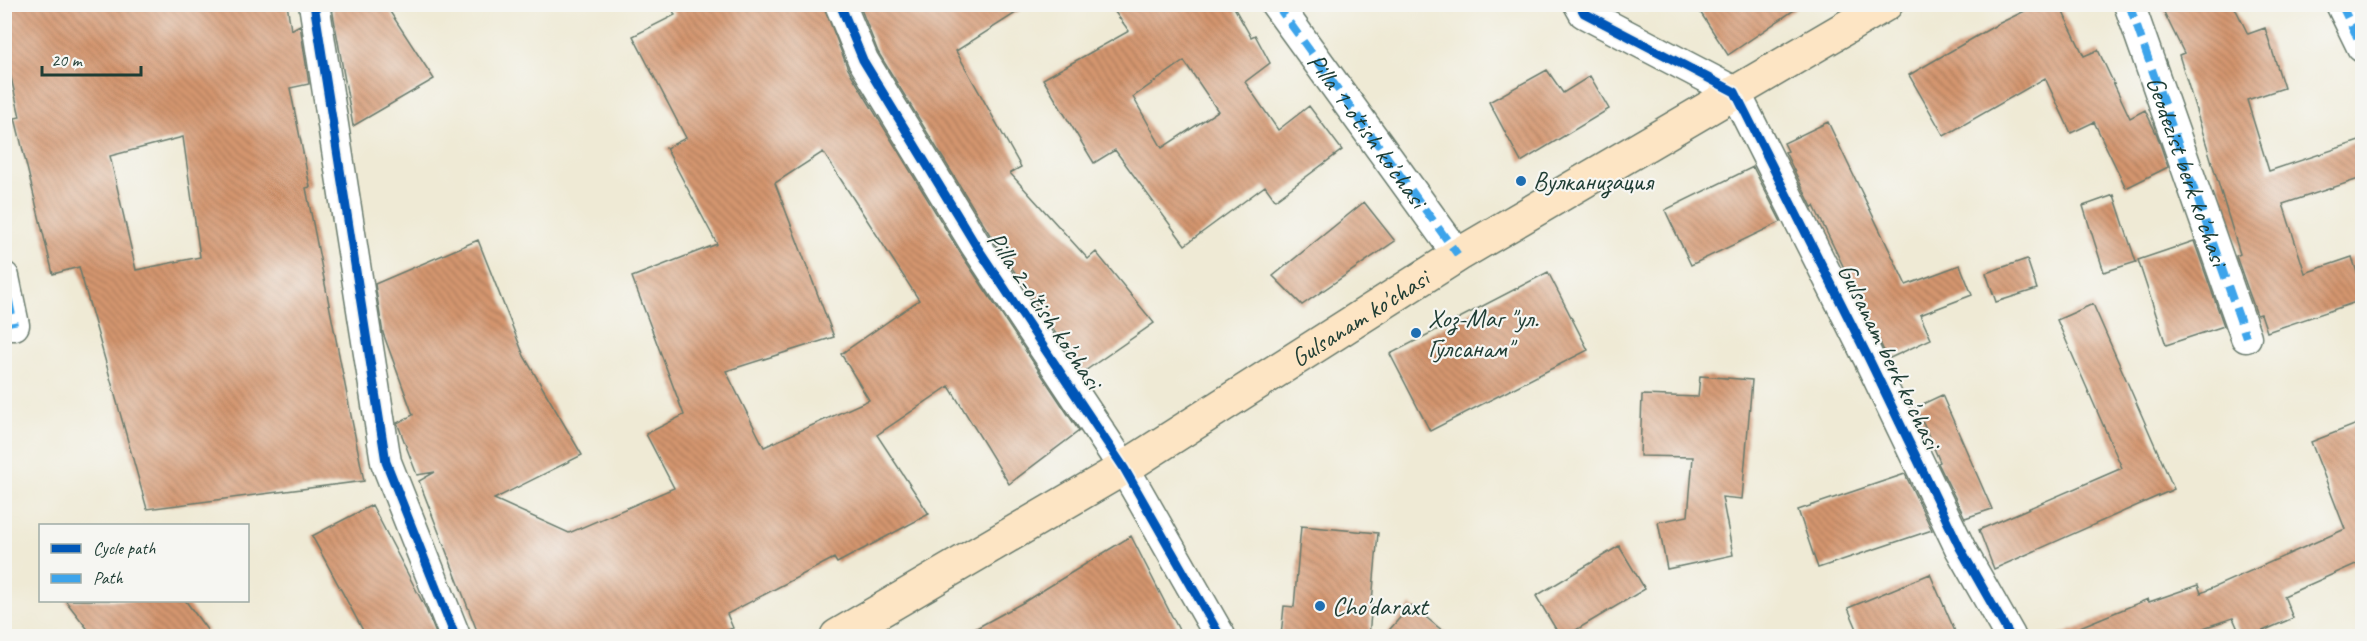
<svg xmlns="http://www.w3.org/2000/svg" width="2367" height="641" font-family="Caveat,sans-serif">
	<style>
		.building { fill: url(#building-back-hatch); fill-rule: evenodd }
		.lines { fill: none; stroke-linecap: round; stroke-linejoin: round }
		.minor-casing { stroke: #687a6c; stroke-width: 33 }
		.secondary-casing { stroke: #687a6c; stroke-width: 36 }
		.minor { stroke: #fff; stroke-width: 30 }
		.secondary { stroke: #fde5c4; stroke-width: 33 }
		.quiet { stroke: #3da4eb; stroke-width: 8; stroke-dasharray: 15 8; stroke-linecap: butt }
		.cycleway-casing { stroke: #f6f6f2; stroke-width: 13 }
		.cycleway { stroke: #0057b8; stroke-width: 9 }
		.poi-dot { fill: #1f6fb2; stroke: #f6f6f2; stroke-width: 2 }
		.labels { text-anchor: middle; stroke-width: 4.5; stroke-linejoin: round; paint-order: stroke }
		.street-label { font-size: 26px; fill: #1f3d34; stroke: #f6f6f2 }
		.poi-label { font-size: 26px; fill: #1f3d34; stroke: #f6f6f2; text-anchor: start }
	</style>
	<defs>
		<pattern id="building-back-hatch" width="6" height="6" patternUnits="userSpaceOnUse" patternTransform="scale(1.5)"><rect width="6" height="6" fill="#d4956e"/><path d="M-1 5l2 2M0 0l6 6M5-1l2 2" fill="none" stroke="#ab7b5b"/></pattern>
	</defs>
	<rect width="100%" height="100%" fill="#f6f6f2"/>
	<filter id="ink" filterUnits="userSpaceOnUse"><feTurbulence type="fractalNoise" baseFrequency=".0167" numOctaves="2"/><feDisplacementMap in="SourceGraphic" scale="12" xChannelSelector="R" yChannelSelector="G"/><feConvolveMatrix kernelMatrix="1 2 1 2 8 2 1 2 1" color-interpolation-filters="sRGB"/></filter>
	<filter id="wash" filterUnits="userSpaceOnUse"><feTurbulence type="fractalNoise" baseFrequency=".008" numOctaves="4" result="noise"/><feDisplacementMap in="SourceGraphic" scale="24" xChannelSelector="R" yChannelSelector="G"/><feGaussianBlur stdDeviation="1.35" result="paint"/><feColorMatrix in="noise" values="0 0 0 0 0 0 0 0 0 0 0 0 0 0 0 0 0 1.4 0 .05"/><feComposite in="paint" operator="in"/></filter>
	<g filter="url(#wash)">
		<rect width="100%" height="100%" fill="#efead5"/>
		<g id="blocks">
			<path class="building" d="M4 4H287L291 30 300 25 309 84 290 88 310 187 306 188 364 481 147 509 79 267 53 274 15 118 20 117 4 47ZM183 137 200 257 136 270 110 156Z
				M340 4H385L434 79 353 126 332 8Z
				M670 4H823L848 69 961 254 1079 431 1009 484 949 386 877 435 929 514 837 563 834 558 727 614 733 628 712 636H479L419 481 435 472 417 475 398 425 397 423 413 415 383 333 375 284 478 240 524 356 582 455 494 499 569 533 674 488 646 434 684 415 632 277 717 244 666 148 686 138 633 36 675 15ZM823 152 919 300 841 354 869 400 764 447 726 371 834 337 775 183Z
				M859 4H1030L956 51 1021 167 1010 173 1088 259 1096 252 1154 323 1082 373 990 235 878 52Z
				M1109 4H1232L1251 37 1255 35 1270 63 1245 82 1278 130 1309 106 1342 150 1275 200 1265 186 1185 245 1115 150 1094 163 1043 79 1129 31ZM1184 61 1218 111 1162 148 1133 97Z
				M1695 4H1803L1728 55Z
				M2039 4H2059L2084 56 2098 50 2130 118 2145 110 2157 135 2168 167 2126 188 2094 122 2071 133 2045 78 1944 136 1909 75 1998 24Z
				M2160 4H2233L2248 34 2265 28 2284 88 2247 100 2269 171 2362 140V178L2283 204 2305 273 2352 257 2362 288V300L2267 332 2261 314 2257 315 2236 256 2240 254 2179 55 2184 53Z
				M1547 70 1563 93 1590 76 1609 109 1521 162 1489 102Z
				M1828 122 1906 285 1960 265 1972 295 1920 315 1931 339 1888 359 1814 206 1812 207 1785 152 1788 151 1784 143Z
				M1753 167 1781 222 1691 265 1665 210Z
				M2114 195 2136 262 2104 272 2083 206Z
				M1364 202 1395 241 1302 305 1273 276Z
				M2194 241 2224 326 2166 345 2138 260Z
				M2027 259 2037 289 1996 302 1986 273Z
				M1548 272 1588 350 1430 431 1390 354Z
				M2093 304 2174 489 1994 569 1979 530 2122 468 2057 320Z
				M1700 376 1752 380 1742 499 1722 497 1733 555 1667 569 1658 522 1688 516 1693 457 1640 456 1642 395 1698 397Z
				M1942 395 1992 509 1965 518 1938 463 1940 462 1916 407Z
				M2362 422V568L2360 569 2358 563 2284 596 2293 618 2251 636H2241L2233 618 2180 636H2058L2148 599 2149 602 2198 585 2201 593 2345 529 2311 442Z
				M1905 474 1932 530 1818 568 1798 510Z
				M372 505 425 607 437 636H366L312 536Z
				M1301 526 1378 533 1369 636H1281L1284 606 1294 607Z
				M1131 536 1182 636H962L1024 602Z
				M1619 546 1645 589 1566 636H1560L1536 596Z
				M1930 574 1957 636H1860L1848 608Z
				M65 600H185L208 631 185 636H93Z
				M1411 605 1449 636H1384Z"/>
		</g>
	</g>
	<g filter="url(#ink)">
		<use href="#blocks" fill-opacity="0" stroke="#687a6c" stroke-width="1.5"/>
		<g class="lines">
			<defs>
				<g id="minor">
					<path d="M314 4 386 462 455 636"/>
					<path d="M840 4 863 60 975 244 1124 468 1220 636"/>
					<path id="s1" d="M1276 4 1458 255"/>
					<path d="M1579 4 1584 13 1735 92 1868 357 1960 548 2010 636"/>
					<path id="s2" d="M2129 4 2246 337"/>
					<path d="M2341 4 2362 47"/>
					<path d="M4 277 14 325"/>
				</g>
				<g id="secondary">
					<path id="s3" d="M837 636 1124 468 1458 255 1886 4"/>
				</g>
			</defs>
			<use href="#minor" class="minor-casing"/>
			<use href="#secondary" class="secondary-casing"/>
			<use href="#minor" class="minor"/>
			<use href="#secondary" class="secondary"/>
			<path class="quiet" d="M1276 4 1458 255
				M2129 4 2246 337
				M2341 4 2362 47
				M4 277 14 325"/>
			<defs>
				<path id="cycleway" d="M314 4 386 462 455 636
					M840 4 863 60 975 244 1124 468 1220 636
					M1579 4 1584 13 1735 92 1868 357 1960 548 2010 636"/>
			</defs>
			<use href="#cycleway" class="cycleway-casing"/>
			<use href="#cycleway" class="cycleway"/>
		</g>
	</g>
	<g class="poi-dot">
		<circle cx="1521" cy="181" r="6"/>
		<circle cx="1416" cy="333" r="6"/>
		<circle cx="1320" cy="606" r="6"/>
	</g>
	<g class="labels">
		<g class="street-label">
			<text dy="9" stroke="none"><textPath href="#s1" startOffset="156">Pilla 1-o'tish ko'chasi</textPath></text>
			<text dy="9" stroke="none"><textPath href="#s2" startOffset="177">Geodezist berk ko'chasi</textPath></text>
			<text transform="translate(1045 310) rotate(56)" y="9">Pilla 2-o'tish ko'chasi</text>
			<text dy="9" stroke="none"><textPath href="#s3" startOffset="612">Gulsanam ko'chasi</textPath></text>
			<text transform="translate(1890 356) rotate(64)" y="9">Gulsanam berk ko'chasi</text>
		</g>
		<g class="poi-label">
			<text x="1533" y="190">Вулканизация</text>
			<text x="1428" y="327">Хоз-Маг "ул.<tspan x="1428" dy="30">Гулсанам"</tspan></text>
			<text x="1332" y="615">Cho'daraxt</text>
		</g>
	</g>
	<rect width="2367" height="641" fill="none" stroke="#f6f6f2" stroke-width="24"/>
	<rect x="39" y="524" width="210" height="78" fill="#f6f6f2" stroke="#a0aca6" stroke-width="1.5"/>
	<rect x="51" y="544" width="30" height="9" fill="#0057b8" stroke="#a0aca6" stroke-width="1.5"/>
	<text x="93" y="554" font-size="18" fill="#1f3d34">Cycle path</text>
	<rect x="51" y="574" width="30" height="9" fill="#3da4eb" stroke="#a0aca6" stroke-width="1.5"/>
	<text x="93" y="584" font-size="18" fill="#1f3d34">Path</text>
	<path d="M42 66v9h99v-9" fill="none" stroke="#1f3d34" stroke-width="3"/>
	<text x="51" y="66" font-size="18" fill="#1f3d34" stroke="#f6f6f2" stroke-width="4.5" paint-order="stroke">20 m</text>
</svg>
